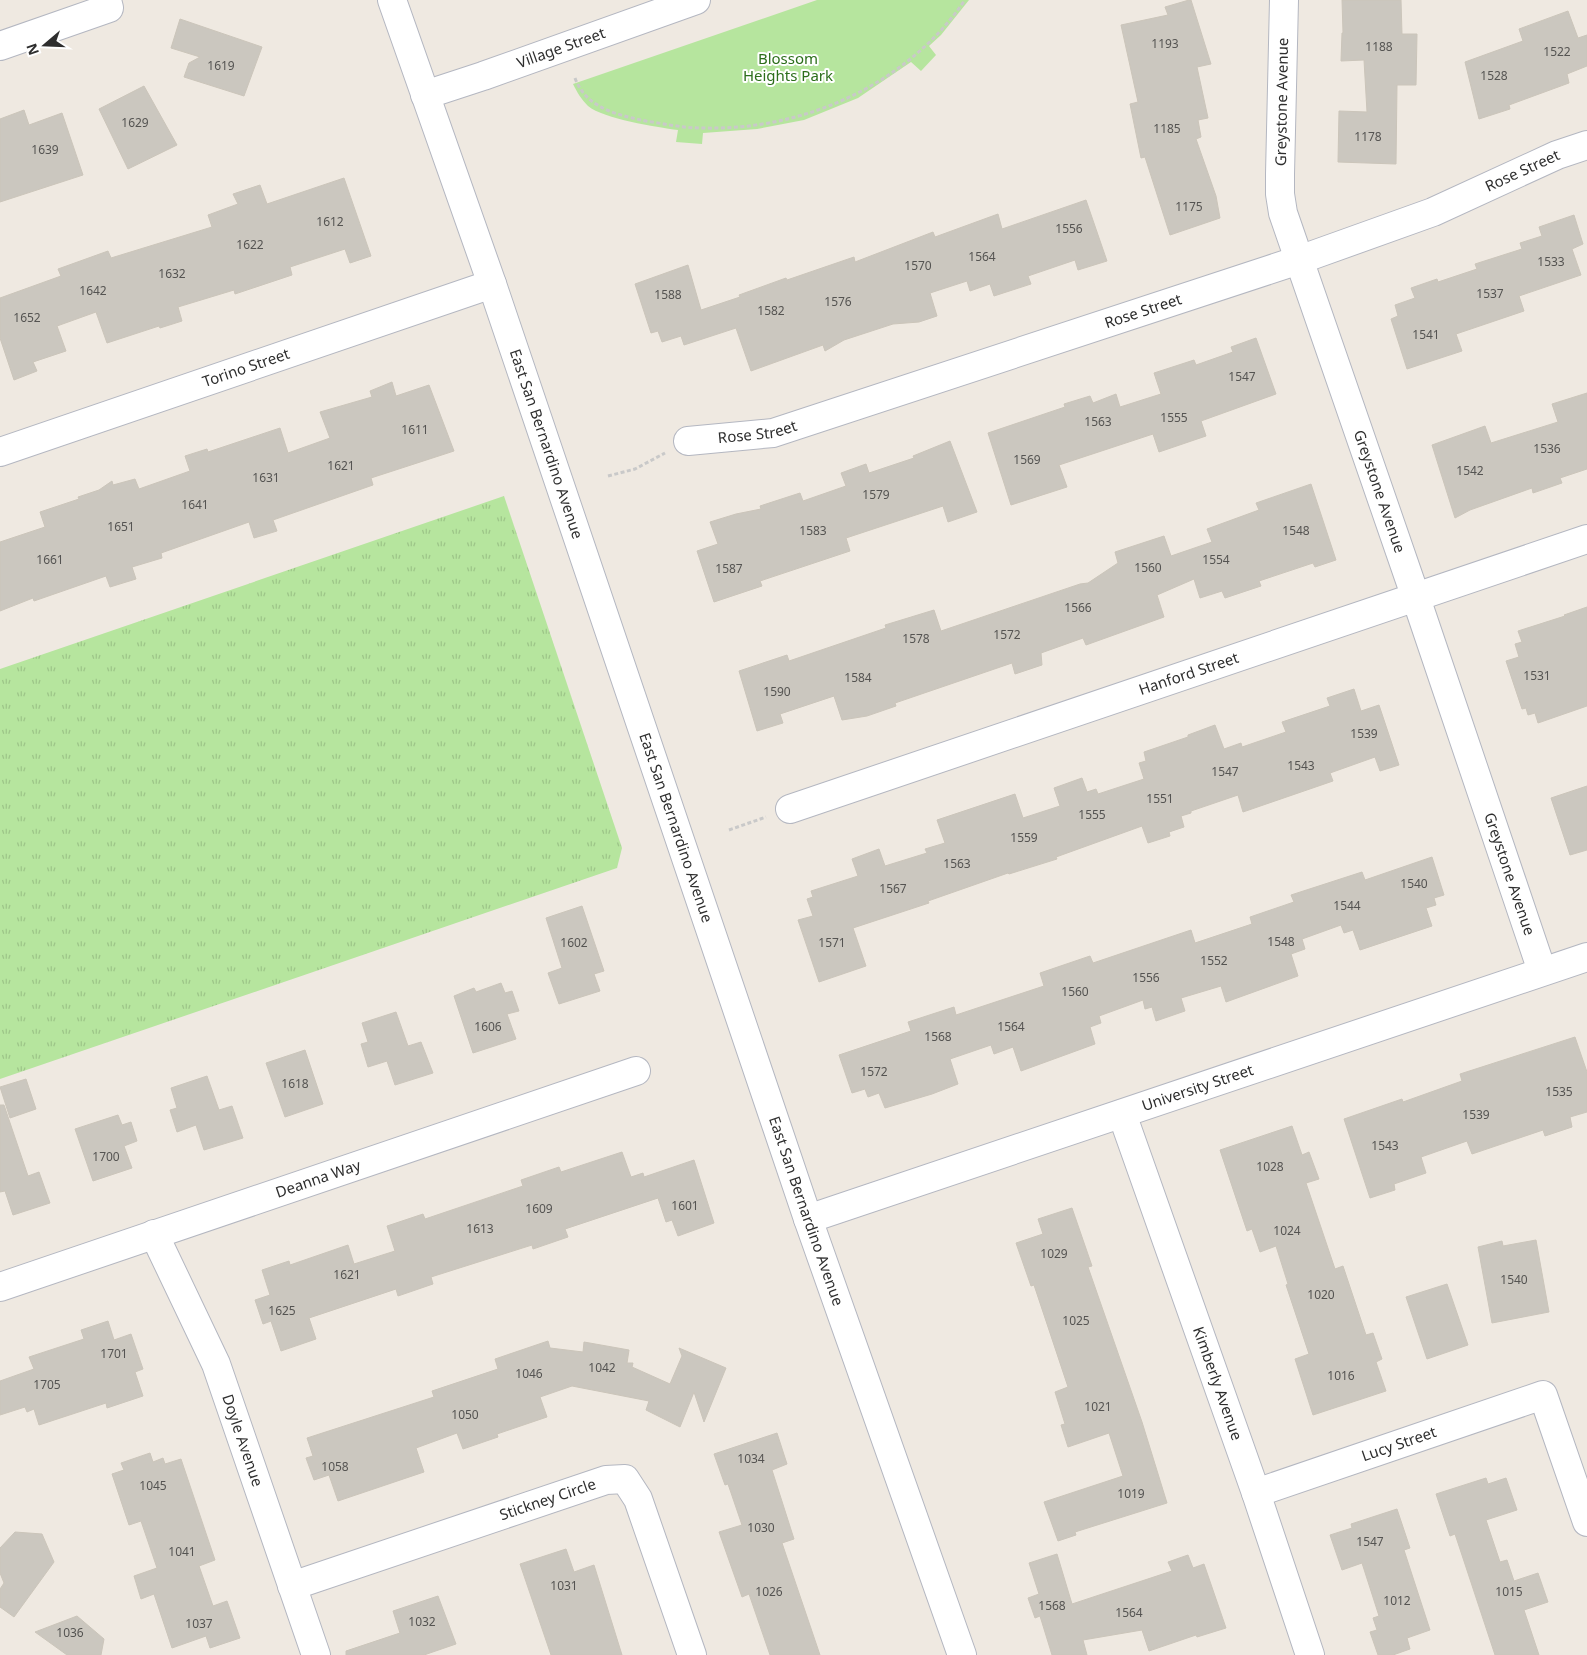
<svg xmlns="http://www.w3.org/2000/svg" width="1587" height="1655" font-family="'Noto Sans',sans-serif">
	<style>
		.grass { fill: url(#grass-tufts) }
		.park { fill: #b6e59e }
		.building { fill: #cbc7bf; stroke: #cbc5ba }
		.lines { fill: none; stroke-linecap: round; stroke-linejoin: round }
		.street-casing { stroke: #b4b7c1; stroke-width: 30 }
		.secondary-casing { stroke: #b4b7c1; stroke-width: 30 }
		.path { stroke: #c9c9c9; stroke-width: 3; stroke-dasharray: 4 2.5; stroke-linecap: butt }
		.street { stroke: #fff; stroke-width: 28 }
		.secondary { stroke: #fff; stroke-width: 28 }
		.labels { text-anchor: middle; stroke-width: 4; stroke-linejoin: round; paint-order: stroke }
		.number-label { font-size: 12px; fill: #555452 }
		.street-label { font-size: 15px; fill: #2e2e2e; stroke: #fff }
		.park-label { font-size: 15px; fill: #2c6e1b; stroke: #fff }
	</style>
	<defs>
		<pattern id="grass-tufts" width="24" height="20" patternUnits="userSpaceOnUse" patternTransform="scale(1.25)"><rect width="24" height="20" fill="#b6e59e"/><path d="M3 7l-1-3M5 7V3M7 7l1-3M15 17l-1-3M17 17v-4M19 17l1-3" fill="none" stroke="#9dc588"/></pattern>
	</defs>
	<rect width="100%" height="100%" fill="#efe9e1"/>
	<path class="grass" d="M504 496 622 848 617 868 0 1079V669Z"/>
	<path class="park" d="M817 0H969L941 35 929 46 936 55 921 71 911 62 858 98 804 120 757 129 703 133 702 144 676 142 678 130C656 127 604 119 588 106 581 99 577 92 573 84Z"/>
	<path class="building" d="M1189 0H1191L1211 64 1197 67 1208 118 1198 120 1201 137 1196 139 1216 196 1220 218 1170 235 1145 157 1141 158 1130 104 1138 102 1121 25 1168 15 1165 7Z
		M1342 0H1401L1402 34H1417L1416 85H1397L1396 164 1338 162 1339 111 1367 112 1364 60 1341 61 1342 33H1343Z
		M1568 11 1578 38 1587 35V66L1567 74 1569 83 1509 105 1510 109 1479 119 1465 62 1523 41 1519 29Z
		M180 19 262 47 244 96 184 77 189 63 200 57 171 48Z
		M144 86 177 145 128 169 99 109Z
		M24 110 29 125 62 113 83 175 0 202V119Z
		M344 178 371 256 350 263 345 249 290 267 292 275 235 294 234 290 178 307 182 321 160 328 159 326 107 343 96 312 57 326 66 351 33 362 37 371 14 380 0 338V298L61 276 58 269 108 251 111 258 212 227 208 215 238 204 233 194 260 185 267 204Z
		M1086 200 1107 261 1078 270 1075 260 1028 276 1031 284 994 296 990 284 970 291 967 281 930 293 937 316 919 322 893 324 844 340 825 351 823 345 751 371 736 328 684 345 681 336 662 342 658 331 651 333 635 284 688 265 701 310 740 297 739 295 786 278 787 280 854 257 855 262 933 232 935 237 998 214 1002 229Z
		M1574 215 1583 244 1572 249 1581 275 1519 296 1524 311 1456 334 1462 351 1407 369 1391 319 1398 316 1395 305 1415 298 1411 288 1437 279 1438 282 1477 269 1475 264 1522 249 1520 243 1542 236 1539 227Z
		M1256 338 1276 394 1201 421 1206 436 1159 452 1153 434 1059 465 1067 487 1011 505 988 433 1065 407 1064 404 1090 396 1093 403 1116 394 1120 407 1161 394 1154 373 1194 360 1196 365 1233 352 1231 347Z
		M392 382 396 396 429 385 454 451 371 478 373 485 273 520 277 531 254 538 249 522 161 553 162 558 132 567 136 579 110 587 106 576 34 601 33 598 0 611V542L45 527 40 512 79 499 78 497 99 490 112 481 113 485 135 479 139 489 190 471 185 456 207 449 208 452 280 428 288 453 330 438 320 412 372 397 370 391Z
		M1587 393V469L1560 478 1562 483 1533 493 1532 488 1470 510 1455 518 1432 445 1485 426 1491 443 1558 422 1552 404Z
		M950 441 977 512 948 522 943 506 846 538 850 551 760 581 762 586 714 602 697 551 718 544 710 522 736 514 761 509 760 506 800 493 803 501 846 486 841 473 866 464 869 473 914 458 913 456Z
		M1311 484 1336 560 1315 567 1313 563 1259 581 1261 586 1225 598 1222 591 1200 598 1194 579 1157 595 1164 617 1086 645 1083 638 1041 653 1042 665 1015 674 1012 663 895 703 896 706 867 716 842 720 834 696 780 714 783 723 757 731 739 671 787 655 789 661 886 628 885 625 934 610 941 631 1080 584 1088 583 1118 563 1115 552 1164 536 1171 556 1212 542 1207 529 1259 510 1256 503Z
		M1587 607V706L1538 723 1535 713 1528 715 1526 708 1522 709 1506 661 1519 657 1515 644 1522 642 1518 631 1565 616 1564 615Z
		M1354 689 1361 711 1379 705 1399 765 1380 771 1375 757 1330 773 1333 781 1243 812 1238 795 1191 811V813L1181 816 1184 827 1169 832 1170 836 1148 843 1142 826 1056 857 1057 859 1009 874 1008 873 928 901 929 903 853 928 866 966 819 982 798 920 813 916 807 899 813 897 811 891 858 876 852 859 879 849 885 866 927 853 925 849 945 843 937 820 1015 794 1023 818 1060 806 1054 788 1082 778 1087 792 1096 789 1098 794 1144 779 1139 763 1146 761 1144 752 1188 737V735L1215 725 1224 749 1241 743 1242 747 1286 732 1282 722 1330 706 1327 698Z
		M1587 786V850L1570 855 1551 798Z
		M1432 857 1444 895 1434 898 1436 905 1426 908 1432 926 1360 950 1353 930 1344 933 1341 925 1302 939 1305 949 1291 954 1298 976 1226 1002 1221 986 1181 998 1185 1011 1156 1021 1152 1007 1145 1009 1143 1000 1099 1016 1101 1023 1090 1027 1095 1044 1021 1071 1013 1047 994 1054 991 1045 950 1059 958 1084 932 1094 885 1108 879 1093 868 1097 865 1089 852 1093 839 1055 911 1031 908 1022 954 1007 956 1015 1044 986 1040 973 1090 956 1093 963 1191 930 1195 943 1252 924 1250 917 1294 902 1291 895 1362 872 1365 880Z
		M582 906 604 971 594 974 600 991 559 1004 548 973 562 968 546 918Z
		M501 983 505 993 512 991 519 1011 507 1014 516 1039 473 1053 454 996 474 988 476 992Z
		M396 1012 408 1046 421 1042 433 1073 395 1085 387 1061 368 1067 361 1044 368 1042 362 1023Z
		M1575 1037 1587 1072V1112L1570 1117 1572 1127 1545 1136 1543 1130 1472 1154 1467 1141 1421 1157 1426 1173 1394 1184 1395 1190 1370 1198 1344 1119 1402 1099 1403 1102 1462 1081 1460 1074Z
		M305 1050 323 1104 285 1117 266 1063Z
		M207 1076 219 1110 232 1106 243 1138 204 1150 196 1125 177 1132 170 1110 177 1108 171 1088Z
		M26 1079 36 1109 10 1118 0 1087Z
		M0 1105H4L28 1176 39 1172 50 1203 13 1215 5 1191 0 1192Z
		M118 1115 122 1125 131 1122 137 1141 124 1146 132 1168 93 1181 75 1129Z
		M1292 1126 1302 1155 1309 1152 1319 1179 1306 1183 1335 1269 1343 1266 1366 1335 1373 1333 1382 1359 1376 1362 1386 1391 1313 1415 1295 1359 1309 1354 1286 1285 1288 1284 1276 1246 1260 1252 1252 1229 1247 1231 1220 1150Z
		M622 1152 631 1177 643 1173 644 1177 694 1160 714 1223 678 1236 672 1220 666 1222 658 1198 565 1229 568 1237 533 1249 532 1245 431 1277 433 1284 398 1296 396 1289 309 1318 316 1339 281 1351 271 1321 263 1324 255 1300 270 1295 262 1270 289 1261 290 1265 348 1245 354 1264 395 1251 387 1226 423 1214 425 1219 523 1186 521 1180 559 1167 561 1172Z
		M1072 1208 1092 1266 1088 1267 1142 1422 1167 1503 1075 1532 1076 1535 1058 1541 1044 1502 1123 1476 1109 1433 1068 1447 1061 1425 1065 1424 1055 1392 1068 1387 1034 1285 1031 1286 1016 1243 1043 1234 1038 1219Z
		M1536 1240 1549 1312 1492 1323 1478 1247 1502 1241 1503 1246Z
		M1447 1284 1468 1345 1427 1359 1406 1297Z
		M108 1321 114 1340 131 1334 143 1369 135 1372 143 1396 107 1408 106 1403 39 1425 34 1409 27 1412 25 1407 0 1415V1381L34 1369 29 1357 84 1339 81 1330Z
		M548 1341 550 1348 583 1352 584 1342 629 1350 627 1363H633L632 1367 670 1384 682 1356 679 1348 726 1368 704 1422 694 1392 680 1427 646 1410 649 1401 572 1386 540 1397 547 1417 497 1434 498 1437 463 1449 457 1433 416 1448 424 1472 338 1501 329 1475 314 1480 306 1458 313 1456 307 1438 434 1397 432 1391 498 1369 495 1359Z
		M777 1433 787 1464 772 1470 794 1539 782 1543 820 1655H770L749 1594 742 1597 719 1532 742 1525 728 1484 725 1485 714 1454Z
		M150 1453 153 1462 163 1458 165 1464 181 1459 215 1560 199 1566 213 1606 227 1601 240 1638 210 1648 206 1636 172 1648 154 1594 141 1599 134 1576 157 1568 141 1521 129 1525 112 1474 124 1470 121 1463Z
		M1486 1478 1488 1484 1506 1478 1517 1510 1486 1520 1500 1562 1507 1560 1514 1581 1538 1573 1548 1602 1524 1610 1539 1655H1495L1455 1534 1450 1536 1436 1494Z
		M1397 1509 1410 1548 1404 1550 1430 1630 1407 1638 1410 1649 1393 1655H1378L1370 1632 1377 1630 1373 1618 1379 1616 1362 1563 1342 1570 1330 1535 1352 1528 1351 1524Z
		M15 1532 42 1534 54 1562 14 1617 0 1607V1589L4 1583 0 1573V1548Z
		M566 1549 574 1572 594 1565 622 1655H551L520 1564Z
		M1057 1554 1072 1604 1172 1571 1168 1562 1188 1555 1193 1568 1204 1564 1226 1628 1197 1637 1196 1635 1149 1651 1142 1630 1083 1640 1087 1655H1052L1040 1616 1035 1618 1028 1598 1039 1594 1029 1563Z
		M438 1596 456 1644 424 1655H346V1651L400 1633 393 1611Z
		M77 1616 104 1639 101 1655H67L35 1632Z"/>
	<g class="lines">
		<defs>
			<g id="street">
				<path id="s1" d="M1284 0 1280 174V194L1283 213 1416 598 1542 971"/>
				<path d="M0 46 109 8 107 0"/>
				<path id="s2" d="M425 95 483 76 696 0"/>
				<path id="s3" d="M688 441 773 433 1299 260 1433 212 1557 155 1587 145"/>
				<path id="s4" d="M0 452 492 284"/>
				<path id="s5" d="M790 809 1587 539"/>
				<path id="s6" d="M1122 1114 1256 1493 1310 1655"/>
				<path id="s7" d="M808 1219 1587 957"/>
				<path id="s8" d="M154 1234 216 1364 316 1655"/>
				<path id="s9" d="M0 1287 636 1071"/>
				<path id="s10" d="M1256 1493 1543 1395 1587 1522"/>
				<path id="s11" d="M292 1586 606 1480 625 1479 638 1499 692 1655"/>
			</g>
			<g id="secondary">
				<path id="s12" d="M392 0 492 284 808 1219 962 1655"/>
			</g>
		</defs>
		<use href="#street" class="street-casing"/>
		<use href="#secondary" class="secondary-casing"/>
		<path class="path" d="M575 78C586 108 617 115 646 121 665 124 683 128 702 128 803 131 907 85 965 0
			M608 476 635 469 665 453
			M729 830 766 817"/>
		<use href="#street" class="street"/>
		<use href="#secondary" class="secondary"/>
	</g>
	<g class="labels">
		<g class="number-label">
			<text x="1165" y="48">1193</text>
			<text x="1379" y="51">1188</text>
			<text x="1557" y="56">1522</text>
			<text x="221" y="70">1619</text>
			<text x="1494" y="80">1528</text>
			<text x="135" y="127">1629</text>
			<text x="1167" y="133">1185</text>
			<text x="1368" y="141">1178</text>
			<text x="45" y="154">1639</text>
			<text x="1189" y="211">1175</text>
			<text x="330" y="226">1612</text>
			<text x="1069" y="233">1556</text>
			<text x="250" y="249">1622</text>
			<text x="982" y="261">1564</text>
			<text x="1551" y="266">1533</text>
			<text x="918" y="270">1570</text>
			<text x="172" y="278">1632</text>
			<text x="93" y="295">1642</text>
			<text x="1490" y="298">1537</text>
			<text x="668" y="299">1588</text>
			<text x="838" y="306">1576</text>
			<text x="771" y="315">1582</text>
			<text x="27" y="322">1652</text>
			<text x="1426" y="339">1541</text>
			<text x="1242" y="381">1547</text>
			<text x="1174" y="422">1555</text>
			<text x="1098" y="426">1563</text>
			<text x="415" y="434">1611</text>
			<text x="1547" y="453">1536</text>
			<text x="1027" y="464">1569</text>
			<text x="341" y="470">1621</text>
			<text x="1470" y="475">1542</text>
			<text x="266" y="482">1631</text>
			<text x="876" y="499">1579</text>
			<text x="195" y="509">1641</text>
			<text x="121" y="531">1651</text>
			<text x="813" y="535">1583</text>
			<text x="1296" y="535">1548</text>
			<text x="50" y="564">1661</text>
			<text x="1216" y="564">1554</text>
			<text x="1148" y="572">1560</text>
			<text x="729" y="573">1587</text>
			<text x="1078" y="612">1566</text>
			<text x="1007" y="639">1572</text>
			<text x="916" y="643">1578</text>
			<text x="1537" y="680">1531</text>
			<text x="858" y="682">1584</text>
			<text x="777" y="696">1590</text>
			<text x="1364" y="738">1539</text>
			<text x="1301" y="770">1543</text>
			<text x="1225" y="776">1547</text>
			<text x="1160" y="803">1551</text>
			<text x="1092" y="819">1555</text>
			<text x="1024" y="842">1559</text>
			<text x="957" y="868">1563</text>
			<text x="1414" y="888">1540</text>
			<text x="893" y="893">1567</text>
			<text x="1347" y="910">1544</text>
			<text x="1281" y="946">1548</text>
			<text x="574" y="947">1602</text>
			<text x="832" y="947">1571</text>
			<text x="1214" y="965">1552</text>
			<text x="1146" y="982">1556</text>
			<text x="1075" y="996">1560</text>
			<text x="488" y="1031">1606</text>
			<text x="1011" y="1031">1564</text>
			<text x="938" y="1041">1568</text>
			<text x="874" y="1076">1572</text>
			<text x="295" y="1088">1618</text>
			<text x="1559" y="1096">1535</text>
			<text x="1476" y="1119">1539</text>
			<text x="1385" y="1150">1543</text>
			<text x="106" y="1161">1700</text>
			<text x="1270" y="1171">1028</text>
			<text x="685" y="1210">1601</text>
			<text x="539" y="1213">1609</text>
			<text x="480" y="1233">1613</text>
			<text x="1287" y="1235">1024</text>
			<text x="1054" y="1258">1029</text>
			<text x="347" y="1279">1621</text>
			<text x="1514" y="1284">1540</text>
			<text x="1321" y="1299">1020</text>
			<text x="282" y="1315">1625</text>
			<text x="1076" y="1325">1025</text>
			<text x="114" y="1358">1701</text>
			<text x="602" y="1372">1042</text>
			<text x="529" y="1378">1046</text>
			<text x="1341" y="1380">1016</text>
			<text x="47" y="1389">1705</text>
			<text x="1098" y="1411">1021</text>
			<text x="465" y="1419">1050</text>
			<text x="751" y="1463">1034</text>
			<text x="335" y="1471">1058</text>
			<text x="153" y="1490">1045</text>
			<text x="1131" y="1498">1019</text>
			<text x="761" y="1532">1030</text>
			<text x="1370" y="1546">1547</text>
			<text x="182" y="1556">1041</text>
			<text x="564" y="1590">1031</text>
			<text x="769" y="1596">1026</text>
			<text x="1509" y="1596">1015</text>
			<text x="1397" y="1605">1012</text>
			<text x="1052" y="1610">1568</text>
			<text x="1129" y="1617">1564</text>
			<text x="422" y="1626">1032</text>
			<text x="199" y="1628">1037</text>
			<text x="70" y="1637">1036</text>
		</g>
		<g class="street-label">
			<text dy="5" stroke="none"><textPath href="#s2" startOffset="144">Village Street</textPath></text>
			<text transform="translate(1282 102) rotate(-89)" y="5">Greystone Avenue</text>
			<text dy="5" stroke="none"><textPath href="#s3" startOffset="880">Rose Street</textPath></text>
			<text dy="5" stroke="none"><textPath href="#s3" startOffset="475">Rose Street</textPath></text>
			<text dy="5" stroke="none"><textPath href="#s4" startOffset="260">Torino Street</textPath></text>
			<text dy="5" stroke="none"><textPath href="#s3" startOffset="70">Rose Street</textPath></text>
			<text dy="5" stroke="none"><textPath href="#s12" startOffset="470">East San Bernardino Avenue</textPath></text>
			<text dy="5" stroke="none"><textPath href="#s1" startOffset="508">Greystone Avenue</textPath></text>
			<text dy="5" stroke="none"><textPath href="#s5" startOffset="421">Hanford Street</textPath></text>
			<text dy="5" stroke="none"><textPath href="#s12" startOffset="875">East San Bernardino Avenue</textPath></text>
			<text dy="5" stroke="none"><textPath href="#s1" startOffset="912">Greystone Avenue</textPath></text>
			<text dy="5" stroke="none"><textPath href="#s7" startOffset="411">University Street</textPath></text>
			<text dy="5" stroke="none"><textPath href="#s9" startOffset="336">Deanna Way</textPath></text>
			<text dy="5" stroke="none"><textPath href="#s12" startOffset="1280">East San Bernardino Avenue</textPath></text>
			<text dy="5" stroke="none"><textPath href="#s6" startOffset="286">Kimberly Avenue</textPath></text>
			<text dy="5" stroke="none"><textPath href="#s8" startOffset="225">Doyle Avenue</textPath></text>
			<text dy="5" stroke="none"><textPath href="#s10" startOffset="151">Lucy Street</textPath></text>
			<text dy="5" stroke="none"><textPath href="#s11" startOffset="270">Stickney Circle</textPath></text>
		</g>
		<g class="park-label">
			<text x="788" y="64">Blossom<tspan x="788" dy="17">Heights Park</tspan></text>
		</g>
	</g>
	<g transform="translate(45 45) rotate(251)" stroke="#ffffff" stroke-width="4" paint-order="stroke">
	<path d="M0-4L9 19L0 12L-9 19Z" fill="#2e2e2e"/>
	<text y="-8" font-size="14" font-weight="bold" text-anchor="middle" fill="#2e2e2e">N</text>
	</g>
</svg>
